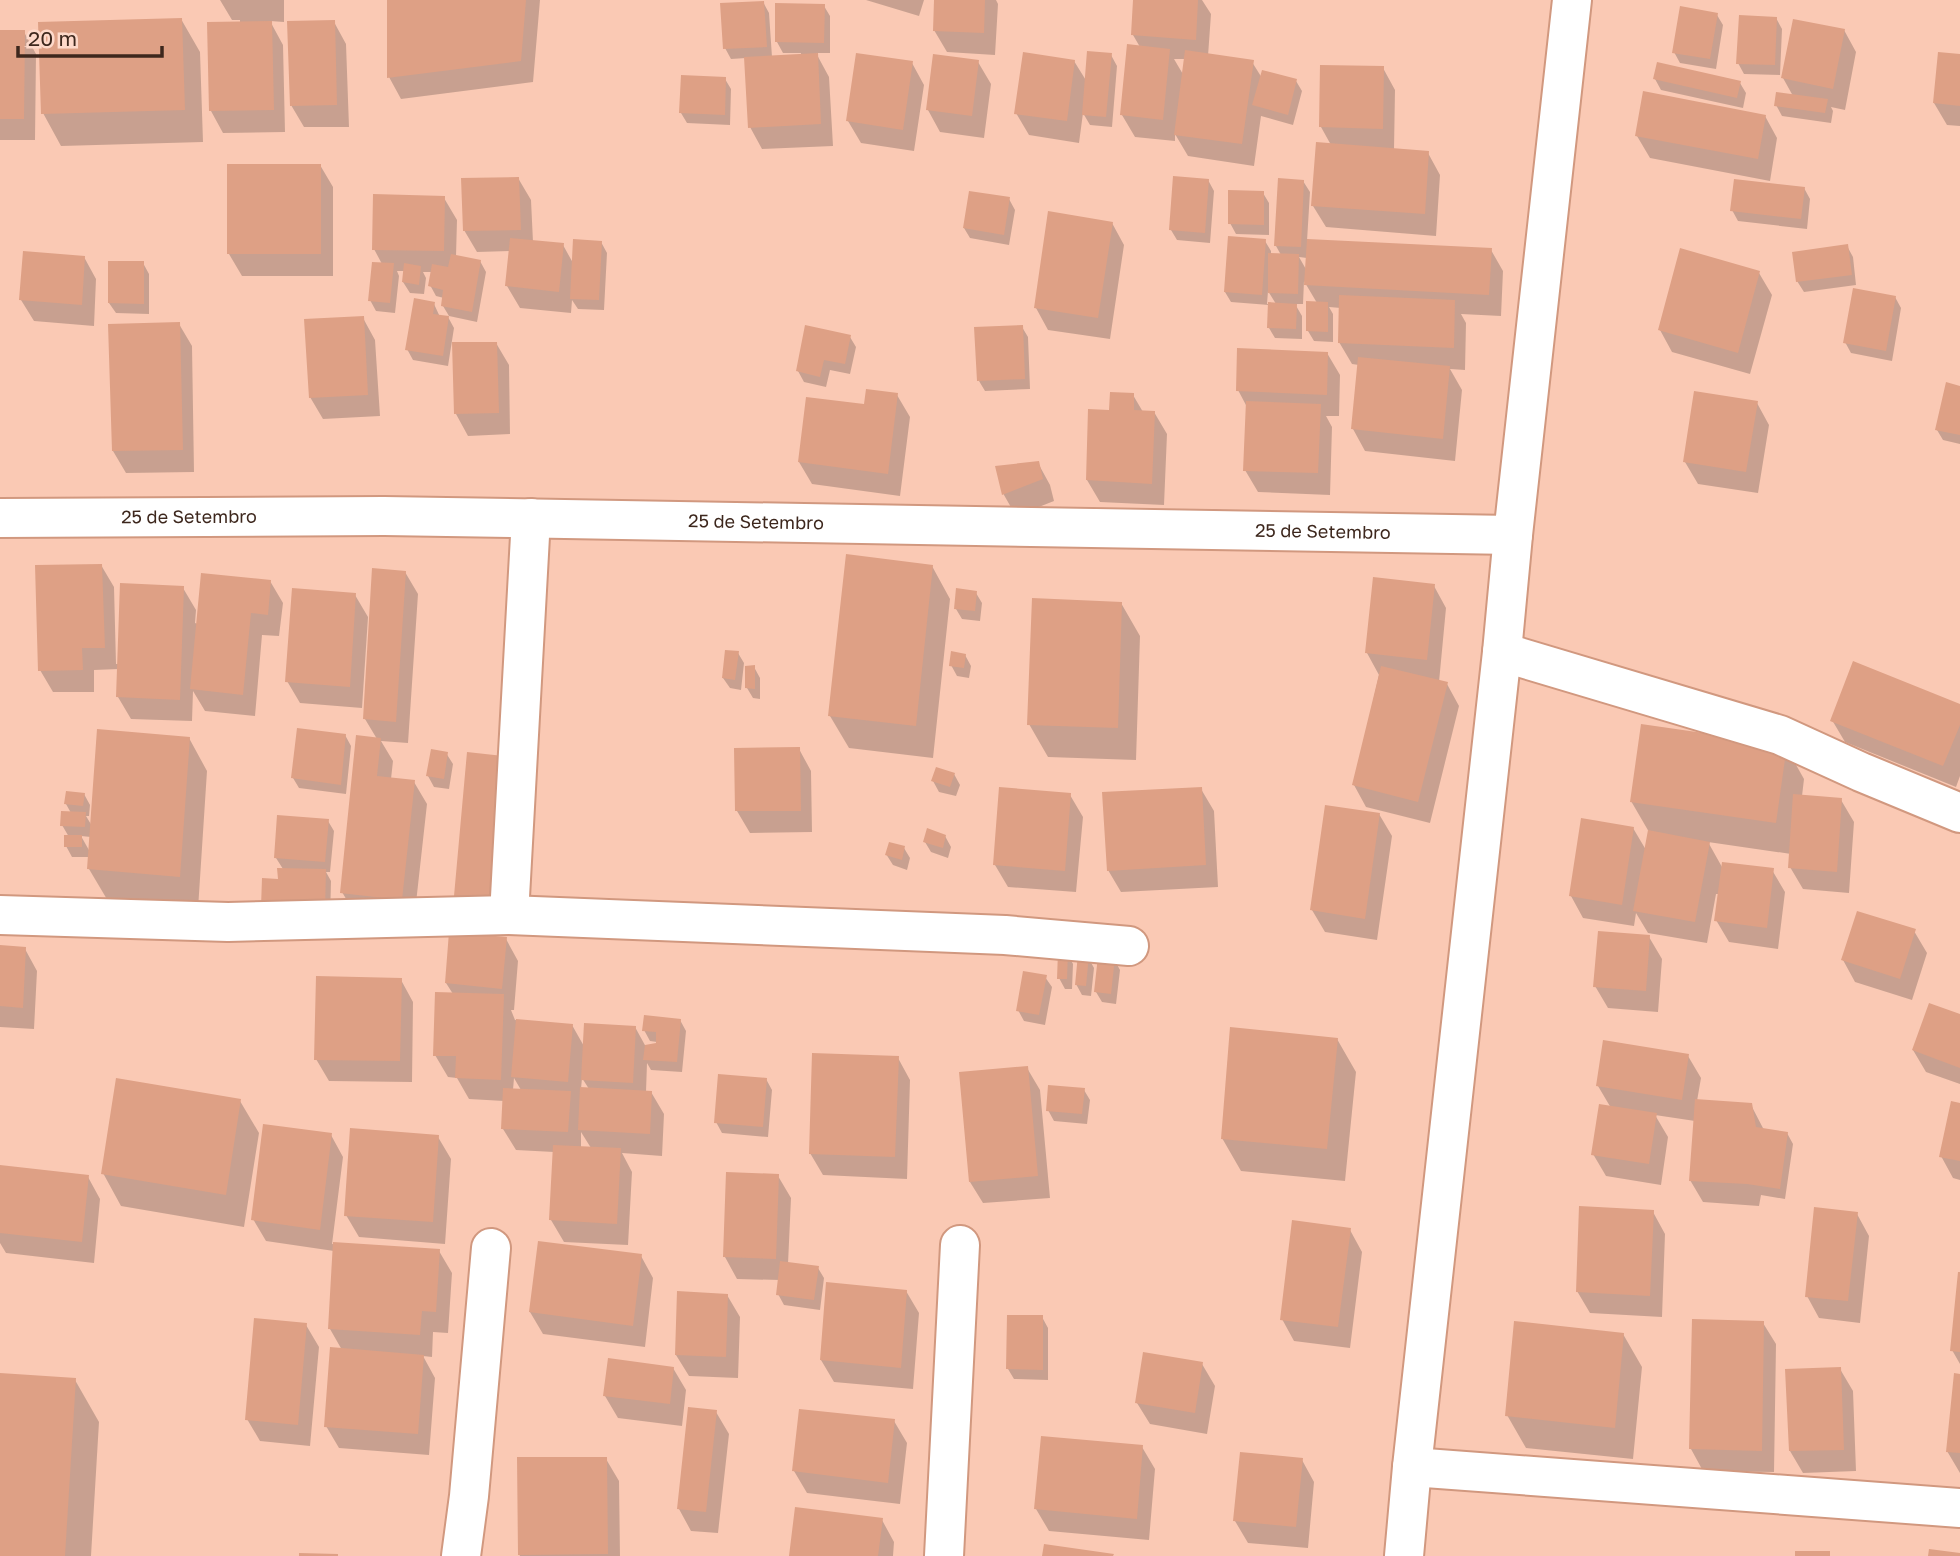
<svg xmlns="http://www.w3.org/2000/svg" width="1960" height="1556" font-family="'Golos Text',sans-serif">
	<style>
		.shadow { fill: #0003; fill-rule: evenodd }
		.building { fill: #dea085 }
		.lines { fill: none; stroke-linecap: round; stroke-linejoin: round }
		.minor-casing { stroke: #d1987f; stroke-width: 42 }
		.minor { stroke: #fff; stroke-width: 38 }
		.labels { text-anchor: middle; stroke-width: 6; stroke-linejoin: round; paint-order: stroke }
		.street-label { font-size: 18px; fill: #3d271d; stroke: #fed9ca }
	</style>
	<rect width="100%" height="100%" fill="#fac9b4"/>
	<path class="shadow" d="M220 0H284V22L270 21 283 45 285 132 223 133 211 111 240 23V20H232Z
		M389 0H540L533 82 401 99 389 77Z
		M866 0H924L919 16Z
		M936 0H996L998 4 995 55 947 52 934 30Z
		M1135 0H1202L1211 14 1208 56 1252 62 1262 78 1296 81 1302 91 1293 125 1261 116 1254 166 1188 156 1175 134V141L1135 137 1122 115 1140 47 1133 35ZM1174 59H1186L1184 76Z
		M763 2 769 13 772 57 801 56V53H783L777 42 824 6 830 16V53H816L829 77 833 146 762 149 750 127 746 58 731 59 725 48Z
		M1717 15 1723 25 1716 69 1680 63 1674 52Z
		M1776 18 1782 29 1780 75 1744 74 1738 63Z
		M181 19 200 52 203 142 61 146 43 113Z
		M334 22 346 44 349 127H304L291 105Z
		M1844 30 1856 52 1845 110 1831 107 1833 111 1831 123 1782 116 1776 105 1793 96 1783 78Z
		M0 31 24 32 36 54 35 140H0Z
		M1111 55 1117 66 1112 127 1090 125 1083 113 1079 143 1029 135 1016 113 1074 61 1087 82Z
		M1960 56V126L1947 125 1934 103Z
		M978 62 991 84 984 138 940 132 928 110Z
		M912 63 924 85 914 151 861 143 848 121Z
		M1383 68 1395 90 1394 150 1428 153 1440 175 1436 236 1326 227 1313 206 1331 145 1321 127Z
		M725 79 731 89 730 125 687 123 681 113Z
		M1655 79 1740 83 1746 93 1743 108 1661 90Z
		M1765 116 1777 138 1770 181 1650 158 1637 136Z
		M320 165 333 187V276H242L229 254Z
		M518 178 531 200 533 242 563 245 573 263 601 242 607 253 604 310 578 309 572 300 571 313 520 308 507 286 510 251 477 252 464 230Z
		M1208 180 1214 191 1210 243 1177 240 1171 230Z
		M1303 181 1310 192 1307 241 1491 250 1503 271 1501 316 1461 314 1466 323 1465 370 1450 369 1462 390 1455 461 1365 451 1353 429 1359 365 1352 364 1339 342 1341 308 1329 307 1333 314V342L1314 341 1308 331 1317 303 1304 281 1303 304H1295L1302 316V339L1275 338 1269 328V305L1231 302 1225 292 1265 241 1271 251V255H1281L1276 246ZM1299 257 1307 258V271ZM1268 291 1276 304H1267Z
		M1804 188 1810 199 1807 229 1738 221 1732 210Z
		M1263 193 1269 203V235L1236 234 1230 223Z
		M444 198 457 220 456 257 480 261 486 272 477 322 449 316 443 306 444 298 436 296 430 285 432 272H423L426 278 424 294 410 293 403 282 405 271H397L399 276 395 313 376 311 370 300 382 264 374 249Z
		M1009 199 1015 210 1009 245 970 238 964 228Z
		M1112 223 1124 245 1110 339 1048 330 1036 308Z
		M1847 246 1853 257 1856 285 1804 292 1797 281Z
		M84 257 96 279 94 326 34 321 21 300Z
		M143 263 149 274V314L116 313 109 303Z
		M1759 273 1772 295 1750 374 1672 352 1660 330Z
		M1895 297 1901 308 1892 361 1851 353 1845 342Z
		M434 304 440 317H448L454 328 448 366 413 360 407 349Z
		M363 318 375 340 380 416 323 419 310 397Z
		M179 324 192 346 194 472 126 473 113 451Z
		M1022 327 1028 337 1030 389 985 391 979 381Z
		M850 337 856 347 850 374 830 370 826 387 804 382 798 371Z
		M496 343 509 365 510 434 468 436 456 414Z
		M1327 353 1340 375 1339 416H1326L1332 427 1330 495 1258 492 1245 470 1247 407 1238 390Z
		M1960 387V444L1943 440 1937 430Z
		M897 395 910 417 900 496 812 484 799 462 865 406Z
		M1133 395 1143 412H1154L1167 434 1164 505 1100 502 1087 480Z
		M1757 403 1769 425 1758 493 1698 484 1685 462Z
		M1038 463 1050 485 1054 501 1016 516 1004 495 997 468Z
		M101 565 114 587 116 664H119L183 588 196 610 195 623 198 624 270 581 283 603 279 636 262 635 255 716 205 711 193 691 192 721 131 719 118 697 119 669 94 670V692H53L40 670Z
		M932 566 950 599 933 758 849 748 830 716Z
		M405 572 418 594 408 743 381 741 393 761 391 779 414 782 427 804 414 921 355 914 342 892 377 739 365 719Z
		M1434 586 1446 608 1439 682 1447 684 1459 706 1430 823 1366 807 1354 785 1379 675 1367 653Z
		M976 593 982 603 980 621 962 619 956 609Z
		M355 595 368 617 362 708 300 703 287 681Z
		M1121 603 1140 636 1136 760 1048 757 1029 724Z
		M738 653 744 663 741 690 730 688 723 678Z
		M965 655 971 666 969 678 957 676 951 665Z
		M754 667 760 678V699L753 698 747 688Z
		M1960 706V776L1956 787 1845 742 1832 720Z
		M345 735 351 746 346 794 299 788 293 778Z
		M189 738 207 771 198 909 108 901 89 869 90 857H72L66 846 69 837 62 825 71 813 66 804 84 794 90 805 89 816H86L92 826ZM81 836 91 837 90 852Z
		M1786 747 1804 779 1802 796 1841 800 1854 822 1849 893 1803 889 1790 867 1791 854 1708 842 1722 867 1772 870 1785 892 1778 949 1729 942 1716 920 1719 894H1716L1707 943 1648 933 1636 913 1634 926 1583 918 1571 896 1633 828 1646 850 1649 832 1631 801Z
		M799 749 811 771 812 832 750 833 737 811Z
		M446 753 453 764 449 789 434 787 428 776Z
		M954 774 960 785 956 796 939 792 933 781Z
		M1201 789 1214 811 1218 887 1121 892 1108 870Z
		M1070 795 1083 817 1076 892 1008 887 995 865Z
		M1379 814 1392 836 1377 940 1325 932 1312 910Z
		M328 821 334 831 330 872H326L331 881 330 920 280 881 283 869 276 858Z
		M945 836 951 847 948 858 931 852 925 842Z
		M904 848 910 858 907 870 893 865 886 854Z
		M1914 931 1927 953 1912 1000 1855 982 1843 960Z
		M1649 937 1662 959 1658 1012 1608 1008 1595 986Z
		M506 939 518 961 514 1010H511L515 1020 572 1025 585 1048 635 1027 646 1047 657 1045V1042L650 1041 644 1030 680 1020 686 1031 682 1072 651 1070 647 1063 646 1092H651L664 1114 662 1156 622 1153 632 1172 628 1245 564 1242 551 1220 554 1152 516 1150 503 1129 504 1101 469 1099 457 1078 448 1077 435 1055 453 994 446 983ZM514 1078 521 1090H513ZM582 1078 589 1089H581ZM581 1132 591 1148H581Z
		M0 947 25 949 37 971 34 1029 0 1027Z
		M1067 953 1073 964 1072 989H1065L1059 978Z
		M1088 957 1094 968 1091 996 1082 995 1076 984Z
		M1114 959 1120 970 1116 1004 1102 1002 1096 992Z
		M1045 977 1052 987 1045 1025 1024 1021 1018 1010Z
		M401 980 413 1002 412 1082 329 1081 316 1059Z
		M1960 1016V1084L1926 1072 1913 1050Z
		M1337 1039 1356 1072 1345 1181 1241 1171 1222 1138Z
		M1688 1056 1701 1078 1697 1101 1751 1105 1764 1130 1787 1133 1793 1144 1785 1199 1761 1195 1759 1206 1703 1202 1690 1180 1695 1121 1655 1115 1668 1137 1661 1185 1606 1176 1593 1154 1611 1108 1598 1086Z
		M898 1058 910 1080 907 1179 823 1175 810 1153Z
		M1027 1068 1040 1090 1050 1198 983 1203 970 1182Z
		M766 1079 772 1090 768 1137 722 1133 716 1122Z
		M1084 1090 1090 1100 1087 1124 1054 1121 1048 1110Z
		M240 1101 259 1133 244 1227 121 1206 103 1173Z
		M1960 1105V1180L1953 1178 1941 1156Z
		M331 1135 343 1157 332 1244 439 1251 452 1273 448 1333 433 1332 432 1357 423 1356 435 1378 429 1455 339 1448 326 1426 342 1350 330 1329 334 1251 266 1241 253 1219Z
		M438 1137 451 1159 445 1244 359 1237 346 1215Z
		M0 1167 88 1177 100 1199 94 1263 6 1253 0 1243Z
		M778 1176 791 1198 788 1264 818 1268 824 1278 820 1310 784 1305 778 1294 780 1280 737 1279 725 1257Z
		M1653 1212 1665 1234 1662 1317 1590 1313 1577 1291Z
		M1857 1214 1869 1236 1860 1323 1819 1318 1807 1296Z
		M1350 1230 1362 1252 1350 1348 1294 1341 1282 1319Z
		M641 1256 653 1278 645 1347 543 1334 530 1312Z
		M1960 1274V1364L1952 1350Z
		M906 1291 919 1313 913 1389 834 1382 821 1360Z
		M727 1295 740 1317 738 1378 689 1376 676 1355Z
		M1042 1317 1048 1328V1380L1014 1379 1008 1369Z
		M1763 1323 1776 1344 1774 1472 1703 1471 1691 1449Z
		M306 1325 319 1347 310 1446 260 1441 247 1419Z
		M1623 1334 1642 1367 1633 1459 1526 1448 1507 1415Z
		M1202 1364 1215 1386 1207 1434 1150 1424 1137 1403Z
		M673 1368 686 1390 682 1426 618 1418 605 1396Z
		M1840 1369 1853 1391 1856 1471 1803 1473 1790 1451Z
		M0 1375 75 1380 99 1422 91 1556H0Z
		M1960 1376V1473L1947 1451Z
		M716 1412 729 1434 718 1533 691 1531 679 1509Z
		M894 1421 907 1443 900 1504 807 1493 794 1471Z
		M1142 1447 1155 1469 1149 1540 1049 1531 1036 1509Z
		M606 1459 619 1481 620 1556H520L519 1554Z
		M1302 1460 1314 1482 1308 1548 1248 1543 1235 1521Z
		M882 1520 894 1542 893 1556H791Z"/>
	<path class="building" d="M387 0H526L521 61 387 78Z
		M934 0H985L984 33 933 31Z
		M1133 0H1198L1196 40 1131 35Z
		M764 1 767 47 723 49 720 3Z
		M775 3 825 4 824 43 775 42Z
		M1680 6 1718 13 1710 59 1672 53Z
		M1739 15 1777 17 1775 65 1736 64Z
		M182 18 185 110 41 114 38 22Z
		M1793 19 1845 29 1833 89 1781 78Z
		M335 20 337 105 290 106 287 21Z
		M272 21 274 110 209 111 207 22Z
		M0 30H25L24 119H0Z
		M1127 44 1170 49 1163 120 1120 115Z
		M1185 50 1254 60 1242 144 1174 135Z
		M1087 51 1112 53 1106 117 1082 115Z
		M1023 52 1075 60 1067 121 1014 114Z
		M1938 52 1960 54V106L1933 103Z
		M818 53 821 124 748 128 744 57Z
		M856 53 913 61 903 130 846 121Z
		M933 54 979 60 972 116 926 110Z
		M1657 62 1741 81 1737 98 1653 79Z
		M1320 65 1384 66 1383 129 1319 127Z
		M1262 70 1297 79 1288 115 1252 105Z
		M681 75 726 77 725 115 679 113Z
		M1643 91 1766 115 1758 159 1635 136Z
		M1776 92 1828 99 1825 113 1774 106Z
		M1316 142 1429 151 1425 214 1311 206Z
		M227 164H321V254H227Z
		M1173 176 1209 179 1205 233 1169 230Z
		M519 177 521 230 463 231 461 178Z
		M1278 178 1304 180 1301 247 1274 246Z
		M1734 179 1805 187 1801 219 1730 211Z
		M1228 190 1264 191V225L1228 224Z
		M969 191 1010 197 1004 235 963 228Z
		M373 194 445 196 444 251 372 250Z
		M1048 211 1113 222 1098 318 1034 308Z
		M1228 236 1266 239 1262 295 1224 292Z
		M510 238 564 243 559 292 505 286Z
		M573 239 602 241 599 300 570 299Z
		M1307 239 1492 248 1489 295 1304 285Z
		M1848 244 1852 275 1796 282 1792 252Z
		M1680 248 1760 271 1738 353 1658 330Z
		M23 251 85 256 82 305 19 300Z
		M1268 253 1299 254 1298 294 1268 293Z
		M451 254 481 260 472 312 441 306 443 290 428 286 432 264 448 267Z
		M108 261H144V304L108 303Z
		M372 262 394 263 390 303 368 301Z
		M404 263 421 266 419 285 402 282Z
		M1853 288 1896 296 1886 351 1843 343Z
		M1339 295 1455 300 1454 348 1338 343Z
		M414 298 435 302 433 314 449 316 443 356 405 350Z
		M1306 301 1328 302V332L1306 331Z
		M1268 302 1297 304 1296 329 1267 328Z
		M364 316 368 395 309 398 304 319Z
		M180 322 183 450 112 451 108 324Z
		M805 325 851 335 845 364 824 360 820 377 796 371Z
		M1023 325 1025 379 977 381 974 327Z
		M452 342H497L499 413 454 414Z
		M1237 348 1328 352 1327 395 1236 391Z
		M1358 357 1450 366 1443 439 1351 429Z
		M1946 382 1960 386V435L1935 430Z
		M866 389 898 393 888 474 798 462 806 397 864 404Z
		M1694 391 1758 401 1746 472 1683 462Z
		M1110 392 1134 393V410L1155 411 1152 484 1086 480 1088 409 1109 410Z
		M1246 401 1321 404 1318 473 1243 471Z
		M1039 461 1043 479 1002 495 995 466Z
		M846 554 933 565 916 726 828 716Z
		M102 564 105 648H82L83 670 38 671 35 565Z
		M372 568 406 571 396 722 363 719Z
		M201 573 271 580 268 615 251 613 243 695 190 689Z
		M1373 577 1435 584 1427 660 1365 653Z
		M120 583 184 586 180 700 116 697Z
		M292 588 356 593 350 687 285 682Z
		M956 588 977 591 975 611 954 609Z
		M1032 598 1122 602 1118 728 1027 725Z
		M725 650 739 651 735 680 722 678Z
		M951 651 966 654 964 668 949 666Z
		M1853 661 1960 704V725L1943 766 1830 721Z
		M755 665V689L745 688V666Z
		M1381 666 1448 682 1418 802 1352 785Z
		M1641 724 1787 745 1776 823 1630 802Z
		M297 728 346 734 341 785 291 778Z
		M97 729 190 737 180 877 87 869Z
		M356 735 381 738 377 776 415 780 402 900 340 893Z
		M800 747 801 811H735L734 748Z
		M431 749 448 752 444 779 426 776Z
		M467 752 512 757 499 900 454 896Z
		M936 767 955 773 950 787 931 781Z
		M999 787 1071 793 1065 871 993 865Z
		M1202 787 1206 865 1107 871 1102 792Z
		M66 791 85 793 83 806 64 804Z
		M1793 794 1842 798 1837 872 1788 868Z
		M1325 805 1380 813 1365 919 1310 910Z
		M61 811 86 812 85 827 60 826Z
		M277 815 329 819 325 862 274 858Z
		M1581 818 1634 827 1622 905 1569 896Z
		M927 828 946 835 943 848 923 842Z
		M1648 830 1710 842 1695 922 1633 911Z
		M64 835H82V847H64Z
		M889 842 905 846 902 860 885 855Z
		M1722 862 1774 868 1767 928 1714 921Z
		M277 868 326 869 325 910 261 907 262 878 278 879Z
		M1857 911 1916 929 1900 979 1841 960Z
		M1598 931 1650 935 1646 991 1593 987Z
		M449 932 507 937 502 989 445 983Z
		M0 945 26 947 23 1008 0 1006Z
		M1058 951 1068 952 1067 979H1057Z
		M1078 954 1089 955 1086 986 1075 985Z
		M1098 956 1115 957 1111 994 1094 992Z
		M1023 971 1047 975 1039 1015 1016 1011Z
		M316 976 402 978 400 1061 314 1060Z
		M435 992 504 994 501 1080 455 1078 456 1056H433Z
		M1929 1003 1960 1014V1068L1912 1050Z
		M644 1015 681 1019 677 1062 643 1060 645 1045 656 1043V1032L642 1031Z
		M516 1019 573 1024 568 1082 511 1077Z
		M584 1023 636 1026 633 1083 581 1080Z
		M1230 1027 1338 1038 1327 1149 1221 1139Z
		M1603 1040 1689 1054 1682 1100 1596 1086Z
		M812 1053 899 1056 895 1157 809 1154Z
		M1028 1066 1038 1176 969 1182 959 1072Z
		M718 1074 767 1078 763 1127 714 1123Z
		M116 1078 241 1099 226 1195 101 1174Z
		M1048 1085 1085 1088 1082 1114 1046 1111Z
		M580 1087 652 1091 650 1134 578 1130Z
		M503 1088 571 1091 568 1132 501 1129Z
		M1695 1099 1752 1103 1756 1127 1788 1132 1780 1189 1747 1184 1689 1181Z
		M1951 1101 1960 1103V1161L1939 1157Z
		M1599 1104 1657 1113 1649 1164 1591 1155Z
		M263 1124 332 1133 320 1230 251 1220Z
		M350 1128 439 1135 433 1222 344 1216Z
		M553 1145 621 1148 617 1224 549 1220Z
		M0 1165 89 1175 82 1242 0 1233Z
		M726 1172 779 1174 776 1259 723 1257Z
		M1579 1206 1654 1210 1650 1296 1576 1292Z
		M1814 1207 1858 1212 1848 1301 1805 1297Z
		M1292 1220 1351 1228 1338 1327 1280 1320Z
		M538 1241 642 1254 633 1326 529 1312Z
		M333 1242 440 1249 436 1312 422 1311 420 1335 328 1329Z
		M780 1261 819 1266 814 1300 776 1295Z
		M1958 1272H1960V1352L1950 1351Z
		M826 1282 907 1290 901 1368 820 1360Z
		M677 1291 728 1294 726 1357 675 1355Z
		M1007 1315H1043V1370L1006 1369Z
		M254 1318 307 1323 298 1425 245 1420Z
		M1692 1319 1764 1321 1762 1451 1689 1449Z
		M1514 1321 1624 1333 1615 1428 1505 1416Z
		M330 1347 424 1355 418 1434 324 1427Z
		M1143 1352 1203 1362 1195 1413 1135 1403Z
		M608 1358 674 1367 670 1404 603 1396Z
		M1841 1367 1844 1450 1789 1451 1785 1369Z
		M0 1373 76 1378 65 1556H0Z
		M1954 1373 1960 1374V1453L1946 1452Z
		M688 1407 717 1410 706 1512 677 1509Z
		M799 1409 895 1419 888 1483 792 1471Z
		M1041 1436 1143 1445 1137 1519 1034 1509Z
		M1240 1452 1303 1458 1296 1527 1233 1521Z
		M517 1457H607L608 1554 518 1555Z
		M795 1507 883 1518 878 1556H789Z
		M1044 1544 1114 1554 1113 1556H1042Z
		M1929 1549 1960 1553V1556H1928Z
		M1795 1551H1830V1556H1795Z
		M299 1553 338 1554V1556H299Z"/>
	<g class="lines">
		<defs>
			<g id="minor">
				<path id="s1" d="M0 518 384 516 1513 535"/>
				<path d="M1502 652 1780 735 1861 772 1960 813"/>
				<path d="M0 915 228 922 509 915 1005 935 1129 946"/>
				<path d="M509 915 531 518"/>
				<path d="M1412 1467 1960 1508"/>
				<path d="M461 1556 469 1496 491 1248"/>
				<path d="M944 1556 960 1245"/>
				<path d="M1404 1556 1412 1467 1502 652 1513 535 1572 0"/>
			</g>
		</defs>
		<use href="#minor" class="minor-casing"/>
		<use href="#minor" class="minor"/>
	</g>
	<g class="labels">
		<g class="street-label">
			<text dy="6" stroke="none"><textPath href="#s1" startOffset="189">25 de Setembro</textPath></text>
			<text dy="6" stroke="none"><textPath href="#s1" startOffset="756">25 de Setembro</textPath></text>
			<text dy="6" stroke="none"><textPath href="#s1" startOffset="1323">25 de Setembro</textPath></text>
		</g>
	</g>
	<path d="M18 46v10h144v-10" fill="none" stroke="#3d271d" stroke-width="3.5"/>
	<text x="28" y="46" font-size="21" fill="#3d271d" stroke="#fed9ca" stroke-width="5" paint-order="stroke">20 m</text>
</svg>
